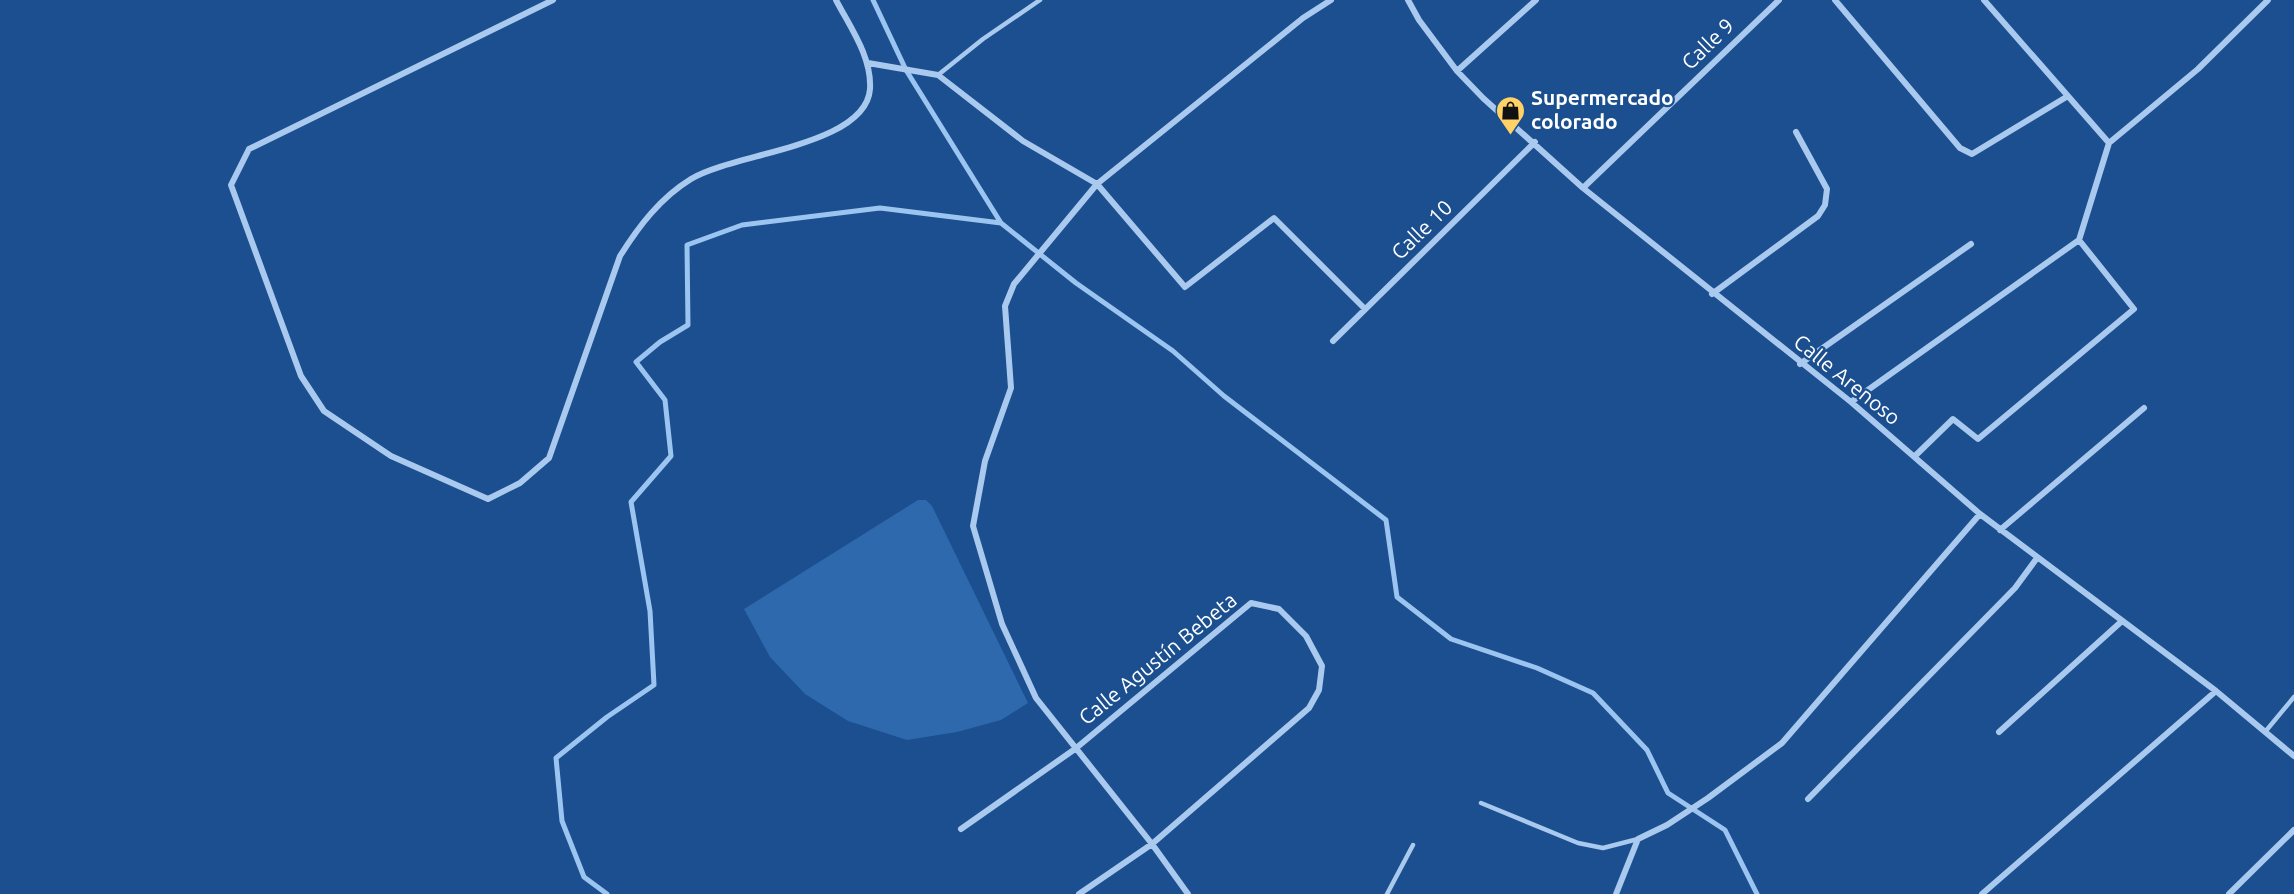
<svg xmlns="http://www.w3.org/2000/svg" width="2294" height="894" font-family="Ubuntu,sans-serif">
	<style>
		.green { fill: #2e69ad }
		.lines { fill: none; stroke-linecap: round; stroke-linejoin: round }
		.stream { stroke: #9cc4f0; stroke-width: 5 }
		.service { stroke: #a9c9ee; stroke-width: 4.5 }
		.minor { stroke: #a9c9ee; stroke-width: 6 }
		.labels { text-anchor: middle; stroke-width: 4.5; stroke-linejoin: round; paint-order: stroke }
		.street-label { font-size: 21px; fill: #fff; stroke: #1b4f8f }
		.poi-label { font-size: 21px; font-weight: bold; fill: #fff; stroke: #1b4f8f; text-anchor: start }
	</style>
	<rect width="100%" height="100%" fill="#1b4f8f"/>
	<path class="green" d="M918 500H926L932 506 1028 703 1001 720 957 732 907 740 848 721 805 694 770 657 744 609Z"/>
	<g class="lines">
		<path class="stream" d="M873 0 906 70 1001 223 1076 283 1173 351 1224 396 1386 520 1397 597 1451 639 1537 668 1593 693 1647 750 1668 793 1725 830 1757 894
			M607 894 584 877 562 821 556 758 607 717 654 685 650 611 631 502 671 456 665 400 636 362 660 342 688 325 687 245 742 225 880 208 1001 223"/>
		<path class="service" d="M938 75 983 39 1040 0
			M2265 732 2294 697
			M1481 803 1578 843 1603 848 1638 839
			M1387 894 1413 845"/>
		<path class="minor" d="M553 0 249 149 231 185 301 376 324 411 391 456 488 499 520 483 549 458 620 256C639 226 660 198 691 179 733 153 866 146 870 89 872 57 850 27 836 0
			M1331 0 1303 18 1097 184 1185 287 1274 218 1365 309
			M1408 0 1419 20 1457 71 1483 98 1583 188 1851 402 1980 514 2216 691 2294 756
			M1835 0 1960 148 1972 154 2068 96
			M868 63 938 75 1023 141 1097 184 1014 284 1005 306 1011 388 985 461 973 526 1002 624 1036 698 1152 844 1188 894
			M1457 71 1536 0
			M2109 143 2198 69 2268 0
			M1583 188 1779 0
			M1712 294 1818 216 1825 205 1827 189 1796 132
			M1333 341 1535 142
			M1800 364 1971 244
			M1851 402 2079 240 2109 143 1984 0
			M1915 456 1953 419 1978 439 2134 309 2079 240
			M2000 530 2144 408
			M1999 732 2122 621
			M1808 799 2015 588 2037 558
			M961 829 1075 749 1251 603 1279 609 1306 636 1322 666 1319 690 1309 708 1152 844 1079 894
			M1616 894 1638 839 1667 825 1708 798 1782 743 1980 514
			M1982 894 2216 691
			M2229 894 2294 830"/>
	</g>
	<defs>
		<symbol id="shop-pin" viewBox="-11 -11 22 30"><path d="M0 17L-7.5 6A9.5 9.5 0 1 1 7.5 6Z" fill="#ffd166" stroke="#1b4f8f"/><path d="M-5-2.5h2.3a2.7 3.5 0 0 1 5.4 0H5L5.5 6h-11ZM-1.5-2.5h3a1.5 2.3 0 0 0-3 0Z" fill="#111"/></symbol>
	</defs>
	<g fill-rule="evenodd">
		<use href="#shop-pin" x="1494" y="94" width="33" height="45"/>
	</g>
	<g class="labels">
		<g class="street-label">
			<text transform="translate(1708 44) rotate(-44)" y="7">Calle 9</text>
			<text transform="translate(1422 230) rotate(-44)" y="7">Calle 10</text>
			<text transform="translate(1847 380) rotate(39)" y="7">Calle Arenoso</text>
			<text transform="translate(1158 659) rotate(-39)" y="7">Calle Agustín Bebeta</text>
		</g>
		<g class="poi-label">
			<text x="1531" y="105">Supermercado<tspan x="1531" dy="24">colorado</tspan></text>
		</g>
	</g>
</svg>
